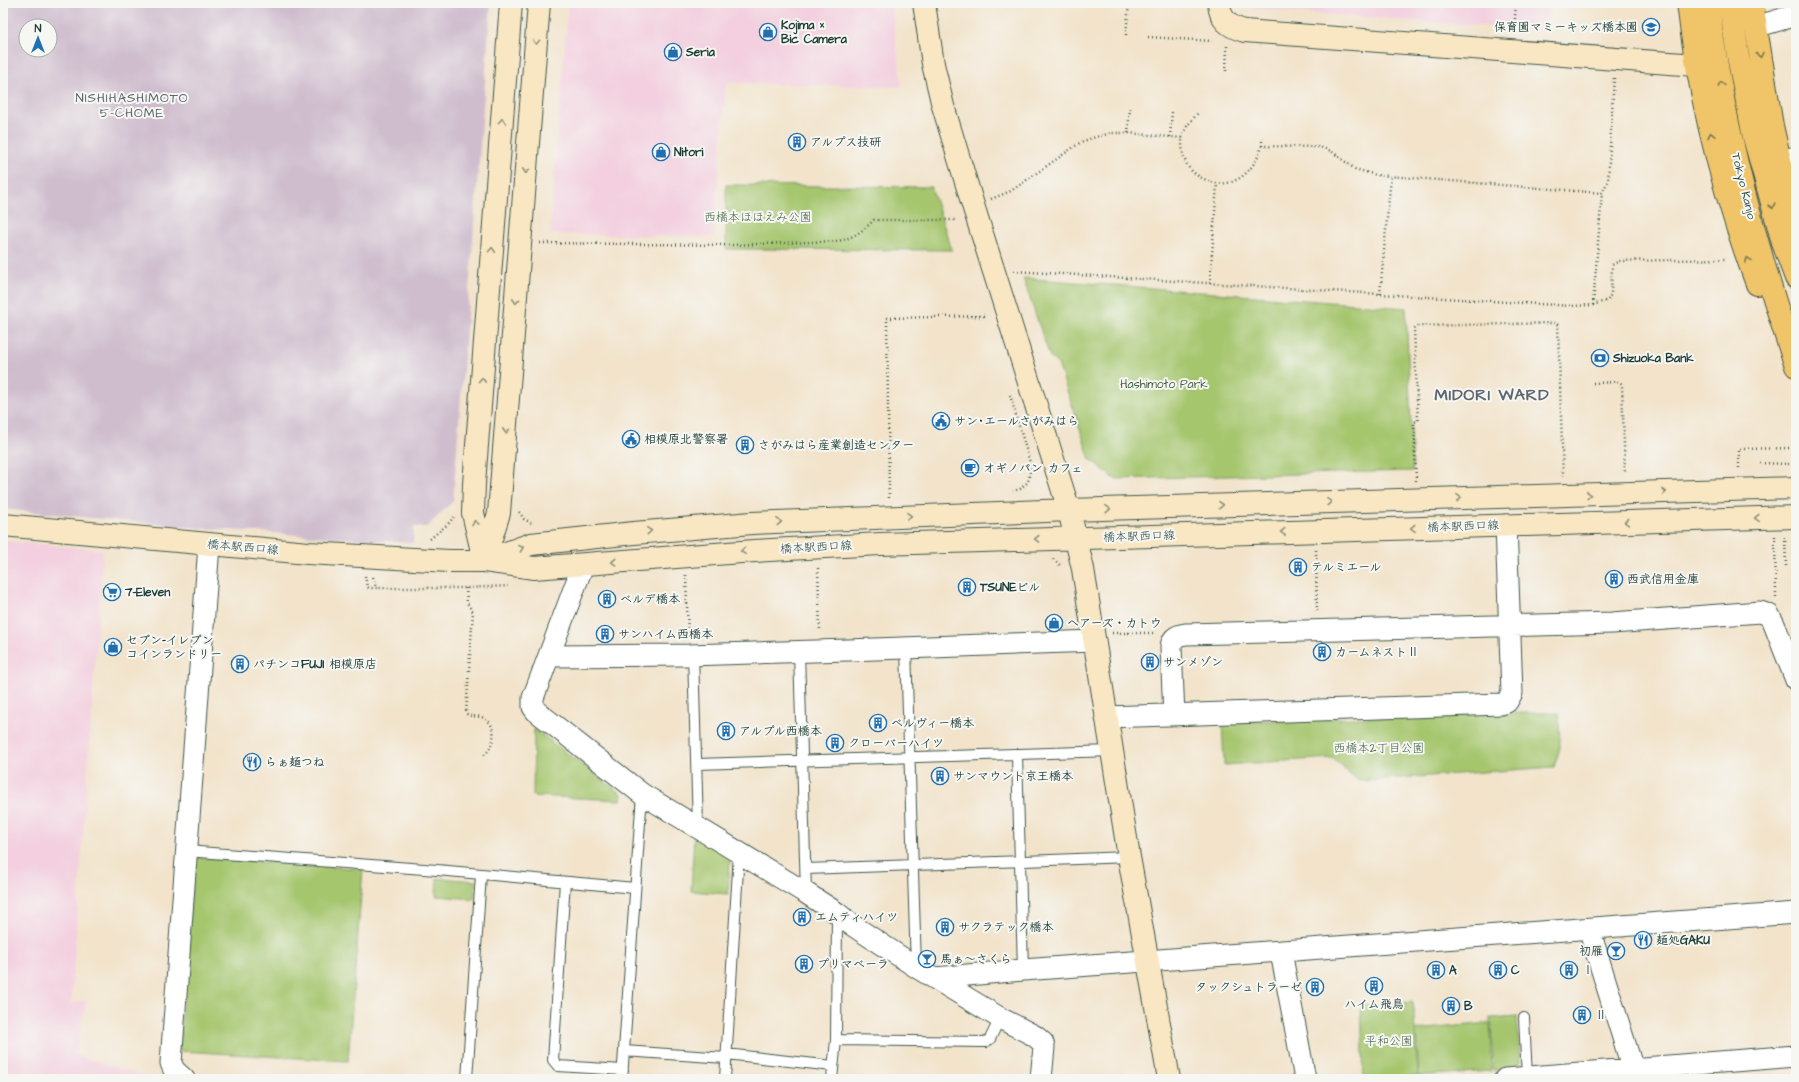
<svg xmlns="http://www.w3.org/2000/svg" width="1799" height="1082" font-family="'Architects Daughter','Klee One',sans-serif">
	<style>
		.built { fill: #f3cfdf }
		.industrial { fill: #cfbdce; fill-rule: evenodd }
		.green { fill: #a6c66e; stroke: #628251 }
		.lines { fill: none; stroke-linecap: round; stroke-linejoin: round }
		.lane-casing { stroke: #3f564a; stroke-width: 12 }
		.street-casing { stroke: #3f564a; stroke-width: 23 }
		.secondary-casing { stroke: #3f564a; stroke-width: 24 }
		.highway-casing { stroke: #3f564a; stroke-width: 24 }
		.path { stroke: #3f564a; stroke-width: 2.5; stroke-dasharray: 1 3; stroke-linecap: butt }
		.lane { stroke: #fff; stroke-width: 10 }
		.street { stroke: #fff; stroke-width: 21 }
		.secondary { stroke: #f9e7c3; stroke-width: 22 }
		.highway { stroke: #f0c469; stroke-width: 22 }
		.oneway { stroke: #8c927c }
		.oneway2 { stroke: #7d7a4c }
		.labels { text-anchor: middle; stroke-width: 4; stroke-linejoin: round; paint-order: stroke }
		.poi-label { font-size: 12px; font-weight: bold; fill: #1f3d34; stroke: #f6f6f2; text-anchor: start }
		.street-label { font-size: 12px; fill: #1f3d34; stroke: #f6f6f2 }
		.park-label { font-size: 12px; fill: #415f42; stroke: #f6f6f2 }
		.neighbourhood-label { font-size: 13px; letter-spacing: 1px; fill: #5e6770; stroke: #f6f6f2 }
		.district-label { font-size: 16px; font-weight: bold; letter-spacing: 1px; fill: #5e6770; stroke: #f6f6f2 }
	</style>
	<rect width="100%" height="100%" fill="#f6f6f2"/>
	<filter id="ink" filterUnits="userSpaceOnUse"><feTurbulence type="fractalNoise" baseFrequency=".025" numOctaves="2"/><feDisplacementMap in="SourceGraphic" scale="8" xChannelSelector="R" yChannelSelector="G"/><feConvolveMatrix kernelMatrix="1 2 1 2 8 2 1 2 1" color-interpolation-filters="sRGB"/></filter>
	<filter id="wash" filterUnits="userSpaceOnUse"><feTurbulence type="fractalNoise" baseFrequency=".012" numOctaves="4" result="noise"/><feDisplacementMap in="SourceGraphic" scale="16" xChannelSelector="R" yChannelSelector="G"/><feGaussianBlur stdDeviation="0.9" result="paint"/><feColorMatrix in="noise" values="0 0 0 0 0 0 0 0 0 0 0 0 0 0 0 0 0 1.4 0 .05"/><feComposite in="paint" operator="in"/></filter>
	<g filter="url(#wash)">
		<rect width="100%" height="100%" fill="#f2e3ca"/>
		<path class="built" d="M568 3H891L902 87 726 83 713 237 550 234Z
			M1245 3H1548L1546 31 1257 9 1250 7Z
			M3 541 103 550 71 1004 87 999 75 1055 155 1079H3Z"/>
		<path class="industrial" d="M3 3H491L453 501 427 527H414L413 543 186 527 3 509ZM26 26H50V50H26Z"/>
		<path class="green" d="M726 185 931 187 952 250 726 249Z
			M1023 278 1406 308 1413 471 1115 479 1090 459 1058 364 1050 357Z
			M1519 713H1559L1560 748 1554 767 1359 781 1332 758 1224 765 1222 722Z
			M534 729 622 794 621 800 533 796Z
			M694 834 725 851 730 861 728 894 691 891Z
			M194 857 363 869 348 1061 179 1051Z
			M437 878 476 881 474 899 436 896Z
			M1413 1002 1418 1076 1364 1079 1361 1006Z
			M1517 1016 1520 1062 1514 1070 1493 1071 1491 1018Z
			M1490 1023 1491 1071 1419 1076 1416 1030Z"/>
	</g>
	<g filter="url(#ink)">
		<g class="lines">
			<defs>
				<path id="lane" d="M906 648 916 967
					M799 651 806 893
					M693 654 698 827
					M1017 754 1023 970
					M697 764 1112 751
					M186 851 437 870 635 888
					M806 869 1129 857
					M565 882 553 1060 558 1066 623 1070
					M1524 1018 1527 1077
					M836 1040 985 1042 990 1039 1000 1018
					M624 1051 726 1058
					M726 1054 833 1066
					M467 1079 481 875
					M622 1079 642 794
					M725 1079 739 853
					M832 1079 836 1040 837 915"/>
				<path id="street" d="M1755 27 1796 15
					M1781 161 1796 157
					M583 565 533 698V707L536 711 642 794 806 893 837 913 852 925 916 967 1000 1018 1035 1036 1043 1043 1044 1047 1041 1079
					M549 656 688 655 848 650 1095 641
					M1174 715 1171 647C1172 638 1177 635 1186 634L1612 623 1760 612 1769 615 1774 624 1796 680
					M1106 717 1501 704 1507 702 1512 693 1506 525
					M1589 929 1636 1079
					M1281 952 1305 1079
					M935 978 1023 970 1796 913
					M184 1079 174 1070 171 1063 209 545
					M1505 1079 1796 1056"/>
				<path id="secondary" d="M924 3 933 64 943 106 973 205 1069 510 1083 569 1129 857 1169 1079
					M1219 3C1220 20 1229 27 1245 31L1696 65
					M3 525 308 553 449 561H484L534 568 754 551 880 544 1796 517
					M484 560 473 513 474 484 511 3
					M487 560 531 544 634 533 752 523 1069 510 1796 488
					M484 561 499 513 539 3"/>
				<path id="highway" d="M1688 3C1699 99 1723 193 1757 284
					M1708 3C1722 123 1757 251 1796 366
					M1730 3 1738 56 1754 137 1783 243 1796 278
					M1752 3 1772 126 1796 229"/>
			</defs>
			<use href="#lane" class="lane-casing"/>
			<use href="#street" class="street-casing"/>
			<use href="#secondary" class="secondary-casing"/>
			<use href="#highway" class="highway-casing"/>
			<path class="path" d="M1514 31 1516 3
				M1126 35 1129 3
				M1148 37 1212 41
				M1226 71 1227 46
				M1128 133 1130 108
				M1170 137 1172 111
				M1262 137V146
				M1182 138 1187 126 1198 113
				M991 199 1011 191 1081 142 1092 138 1112 133H1128L1182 138C1182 145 1182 153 1185 160 1188 169 1195 175 1204 179 1232 193 1254 172 1262 146L1320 147 1331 151 1355 169 1376 175 1602 193
				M540 243 732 245 838 241C853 238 863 231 874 220H957
				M1014 271 1571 306 1593 305 1608 300 1611 294 1612 265 1619 261 1727 259
				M1210 283 1217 184
				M1380 294 1391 176
				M1593 305 1602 193 1608 181 1614 77
				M1593 383 1620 382 1622 385 1625 473
				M1010 395 1031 466 1028 482 1020 489 1013 491
				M1760 463 1789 464
				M1739 468V449L1791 448
				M1416 481 1414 422 1418 421 1414 329 1417 326 1556 323 1558 325 1563 476
				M889 498 887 318 986 316
				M519 512 524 519 531 523
				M1775 536 1776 597
				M1785 537 1786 567
				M430 539 448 524 454 517
				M1316 550 1317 613
				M1053 559 1061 566
				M818 568 820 632
				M686 575 688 636
				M365 576 367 587 369 588H466L508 586
				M373 577 376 588
				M466 588 467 603 473 612 466 713C470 718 478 715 484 718 499 726 494 748 483 756
				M1112 633H1155"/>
			<use href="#lane" class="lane"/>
			<use href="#street" class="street"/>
			<use href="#secondary" class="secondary"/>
			<use href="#highway" class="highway"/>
		</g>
		<defs><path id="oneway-chevron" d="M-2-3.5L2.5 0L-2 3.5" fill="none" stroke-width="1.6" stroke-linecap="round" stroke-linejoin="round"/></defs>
		<g class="oneway">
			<use href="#oneway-chevron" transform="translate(536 42) rotate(94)"/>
			<use href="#oneway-chevron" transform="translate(502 121) rotate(-86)"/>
			<use href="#oneway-chevron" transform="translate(526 171) rotate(94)"/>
			<use href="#oneway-chevron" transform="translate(492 250) rotate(-86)"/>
			<use href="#oneway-chevron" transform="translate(516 301) rotate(94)"/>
			<use href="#oneway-chevron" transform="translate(482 380) rotate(-86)"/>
			<use href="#oneway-chevron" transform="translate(506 431) rotate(94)"/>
			<use href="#oneway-chevron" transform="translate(1664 492) rotate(-2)"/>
			<use href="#oneway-chevron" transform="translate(1589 495) rotate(-2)"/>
			<use href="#oneway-chevron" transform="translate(1459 498) rotate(-2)"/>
			<use href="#oneway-chevron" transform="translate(1329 502) rotate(-2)"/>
			<use href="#oneway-chevron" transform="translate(1221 505) rotate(-2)"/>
			<use href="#oneway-chevron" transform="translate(1108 509) rotate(-2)"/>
			<use href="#oneway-chevron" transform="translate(909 516) rotate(-2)"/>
			<use href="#oneway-chevron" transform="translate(1757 518) rotate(178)"/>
			<use href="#oneway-chevron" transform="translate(779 522) rotate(-3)"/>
			<use href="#oneway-chevron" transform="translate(1627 522) rotate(178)"/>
			<use href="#oneway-chevron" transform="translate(475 523) rotate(-103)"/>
			<use href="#oneway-chevron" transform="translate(1413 528) rotate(178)"/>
			<use href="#oneway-chevron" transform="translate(649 531) rotate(-5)"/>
			<use href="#oneway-chevron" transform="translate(1283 532) rotate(178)"/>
			<use href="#oneway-chevron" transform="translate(1037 539) rotate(178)"/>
			<use href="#oneway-chevron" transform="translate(521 548) rotate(-20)"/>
			<use href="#oneway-chevron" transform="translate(743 551) rotate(175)"/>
			<use href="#oneway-chevron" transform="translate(614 562) rotate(176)"/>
		</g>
		<g class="oneway2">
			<use href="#oneway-chevron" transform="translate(1760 55) rotate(80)"/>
			<use href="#oneway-chevron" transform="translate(1721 84) rotate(-101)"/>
			<use href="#oneway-chevron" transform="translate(1711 135) rotate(-102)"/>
			<use href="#oneway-chevron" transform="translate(1772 206) rotate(74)"/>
			<use href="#oneway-chevron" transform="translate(1748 260) rotate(-110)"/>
		</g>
	</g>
	<defs>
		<symbol id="school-ring" viewBox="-11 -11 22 22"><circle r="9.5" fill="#f6f6f2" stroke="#1f6fb2" stroke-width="1.5"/><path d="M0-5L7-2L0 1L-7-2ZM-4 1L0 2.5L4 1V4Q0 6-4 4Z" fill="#1f6fb2"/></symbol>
		<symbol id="shop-ring" viewBox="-11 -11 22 22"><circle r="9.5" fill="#f6f6f2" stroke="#1f6fb2" stroke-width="1.5"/><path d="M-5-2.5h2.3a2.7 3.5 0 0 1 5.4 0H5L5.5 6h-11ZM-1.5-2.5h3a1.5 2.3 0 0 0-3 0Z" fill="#1f6fb2"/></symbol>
		<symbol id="building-ring" viewBox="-11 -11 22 22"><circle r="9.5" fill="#f6f6f2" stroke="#1f6fb2" stroke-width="1.5"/><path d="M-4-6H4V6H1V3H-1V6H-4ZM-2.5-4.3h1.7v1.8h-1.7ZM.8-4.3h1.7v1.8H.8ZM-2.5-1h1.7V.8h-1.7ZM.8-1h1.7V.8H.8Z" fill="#1f6fb2"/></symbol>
		<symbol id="bank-ring" viewBox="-11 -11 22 22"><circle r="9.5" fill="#f6f6f2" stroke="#1f6fb2" stroke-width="1.5"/><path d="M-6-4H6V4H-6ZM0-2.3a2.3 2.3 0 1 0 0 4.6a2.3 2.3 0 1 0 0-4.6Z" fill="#1f6fb2"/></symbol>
		<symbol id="civic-ring" viewBox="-11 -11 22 22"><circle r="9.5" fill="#f6f6f2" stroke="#1f6fb2" stroke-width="1.5"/><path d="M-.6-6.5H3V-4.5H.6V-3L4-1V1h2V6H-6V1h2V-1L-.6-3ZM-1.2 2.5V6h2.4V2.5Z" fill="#1f6fb2"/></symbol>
		<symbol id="cafe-ring" viewBox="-11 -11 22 22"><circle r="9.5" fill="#f6f6f2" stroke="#1f6fb2" stroke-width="1.5"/><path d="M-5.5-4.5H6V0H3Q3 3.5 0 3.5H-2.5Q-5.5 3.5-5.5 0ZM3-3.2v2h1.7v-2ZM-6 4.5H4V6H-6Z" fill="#1f6fb2"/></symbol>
		<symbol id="supermarket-ring" viewBox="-11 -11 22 22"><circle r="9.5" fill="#f6f6f2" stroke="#1f6fb2" stroke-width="1.5"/><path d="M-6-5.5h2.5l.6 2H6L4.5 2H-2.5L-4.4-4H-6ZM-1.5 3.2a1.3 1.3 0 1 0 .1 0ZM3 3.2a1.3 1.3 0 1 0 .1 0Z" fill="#1f6fb2"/></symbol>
		<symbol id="restaurant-ring" viewBox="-11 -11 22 22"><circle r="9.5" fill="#f6f6f2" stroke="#1f6fb2" stroke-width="1.5"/><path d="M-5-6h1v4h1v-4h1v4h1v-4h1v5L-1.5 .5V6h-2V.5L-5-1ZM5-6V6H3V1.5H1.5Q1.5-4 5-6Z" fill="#1f6fb2"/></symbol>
		<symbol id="bar-ring" viewBox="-11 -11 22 22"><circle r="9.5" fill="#f6f6f2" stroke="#1f6fb2" stroke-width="1.5"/><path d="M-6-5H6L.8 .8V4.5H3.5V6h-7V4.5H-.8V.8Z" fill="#1f6fb2"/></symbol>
	</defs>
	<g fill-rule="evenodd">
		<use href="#school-ring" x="1641" y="17" width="20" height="20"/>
		<use href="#shop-ring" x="758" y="22" width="20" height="20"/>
		<use href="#shop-ring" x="663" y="42" width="20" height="20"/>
		<use href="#building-ring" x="787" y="132" width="20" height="20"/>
		<use href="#shop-ring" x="651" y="142" width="20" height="20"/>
		<use href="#bank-ring" x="1590" y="348" width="20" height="20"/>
		<use href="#civic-ring" x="931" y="411" width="20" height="20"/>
		<use href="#civic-ring" x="621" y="429" width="20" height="20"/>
		<use href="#building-ring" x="735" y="435" width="20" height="20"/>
		<use href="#cafe-ring" x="960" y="458" width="20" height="20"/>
		<use href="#building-ring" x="1288" y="557" width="20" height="20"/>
		<use href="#building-ring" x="1604" y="569" width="20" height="20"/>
		<use href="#building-ring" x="957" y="577" width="20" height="20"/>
		<use href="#supermarket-ring" x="102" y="582" width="20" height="20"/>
		<use href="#building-ring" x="597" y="589" width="20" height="20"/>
		<use href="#shop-ring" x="1044" y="613" width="20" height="20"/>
		<use href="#building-ring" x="595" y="624" width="20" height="20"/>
		<use href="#shop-ring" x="103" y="637" width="20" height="20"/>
		<use href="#building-ring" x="1312" y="642" width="20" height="20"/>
		<use href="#building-ring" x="1140" y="652" width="20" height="20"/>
		<use href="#building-ring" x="230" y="654" width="20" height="20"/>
		<use href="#building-ring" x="868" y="713" width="20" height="20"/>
		<use href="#building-ring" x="716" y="721" width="20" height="20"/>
		<use href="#building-ring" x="825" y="733" width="20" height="20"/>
		<use href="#restaurant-ring" x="242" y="752" width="20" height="20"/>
		<use href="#building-ring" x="930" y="766" width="20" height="20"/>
		<use href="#building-ring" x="792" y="907" width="20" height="20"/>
		<use href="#building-ring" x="935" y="917" width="20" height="20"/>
		<use href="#restaurant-ring" x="1633" y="930" width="20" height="20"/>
		<use href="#bar-ring" x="1606" y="941" width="20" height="20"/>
		<use href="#bar-ring" x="917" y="949" width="20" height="20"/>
		<use href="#building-ring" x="794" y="954" width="20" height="20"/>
		<use href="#building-ring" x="1426" y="960" width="20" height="20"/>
		<use href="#building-ring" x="1488" y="960" width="20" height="20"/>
		<use href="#building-ring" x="1559" y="960" width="20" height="20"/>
		<use href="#building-ring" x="1364" y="976" width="20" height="20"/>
		<use href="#building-ring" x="1305" y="977" width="20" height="20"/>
		<use href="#building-ring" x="1441" y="996" width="20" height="20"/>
		<use href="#building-ring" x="1572" y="1005" width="20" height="20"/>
	</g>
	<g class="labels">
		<g class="poi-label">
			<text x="781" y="29">Kojima ×<tspan x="781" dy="14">Bic Camera</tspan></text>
			<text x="1638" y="31" text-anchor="end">保育園マミーキッズ橋本園</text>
			<text x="686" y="56">Seria</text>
			<text x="810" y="146">アルプス技研</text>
			<text x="674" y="156">Nitori</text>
			<text x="1613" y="362">Shizuoka Bank</text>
			<text x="954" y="425">サン･エールさがみはら</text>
			<text x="644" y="443">相模原北警察署</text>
			<text x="758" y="449">さがみはら産業創造センター</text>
			<text x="983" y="472">オギノパン カフェ</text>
			<text x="1311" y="571">テルミエール</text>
			<text x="1627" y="583">西武信用金庫</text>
			<text x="980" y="591">TSUNEビル</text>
			<text x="125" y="596">7-Eleven</text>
			<text x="620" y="603">ベルデ橋本</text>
			<text x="1067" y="627">ヘアーズ・カトウ</text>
			<text x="618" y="638">サンハイム西橋本</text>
			<text x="126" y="644">セブン-イレブン<tspan x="126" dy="14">コインランドリー</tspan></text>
			<text x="1335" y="656">カームネストⅡ</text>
			<text x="1163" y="666">サンメゾン</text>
			<text x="253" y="668">パチンコFUJI 相模原店</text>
			<text x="891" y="727">ベルヴィー橋本</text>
			<text x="739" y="735">アルプル西橋本</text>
			<text x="848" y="747">クローバーハイツ</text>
			<text x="265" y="766">らぁ麺つね</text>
			<text x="953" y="780">サンマウント京王橋本</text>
			<text x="815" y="921">エムティハイツ</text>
			<text x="958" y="931">サクラテック橋本</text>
			<text x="1656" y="944">麺処GAKU</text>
			<text x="1603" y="955" text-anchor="end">初雁</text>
			<text x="940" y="963">馬ぁ～さくら</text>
			<text x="817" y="968">プリマベーラ</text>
			<text x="1449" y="974">A</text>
			<text x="1511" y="974">C</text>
			<text x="1582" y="974">Ⅰ</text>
			<text x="1302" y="991" text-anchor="end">タックシュトラーゼ</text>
			<text x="1374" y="1008" text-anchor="middle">ハイム飛鳥</text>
			<text x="1464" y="1010">B</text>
			<text x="1595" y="1019">Ⅱ</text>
		</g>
		<g class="street-label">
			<text transform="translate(1744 186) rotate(76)" y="4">Tokyo Kanjo</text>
			<text transform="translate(1463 526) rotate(-2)" y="4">橋本駅西口線</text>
			<text transform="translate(1139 536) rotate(-2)" y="4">橋本駅西口線</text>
			<text transform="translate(243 547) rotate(5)" y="4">橋本駅西口線</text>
			<text transform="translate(816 547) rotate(-3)" y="4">橋本駅西口線</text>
		</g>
		<g class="park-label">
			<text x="758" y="221">西橋本ほほえみ公園</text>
			<text x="1164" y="388">Hashimoto Park</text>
			<text x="1379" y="752">西橋本2丁目公園</text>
			<text x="1389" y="1045">平和公園</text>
		</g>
		<g class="neighbourhood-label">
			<text x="132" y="102">NISHIHASHIMOTO<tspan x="132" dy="15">5-CHOME</tspan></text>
		</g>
		<g class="district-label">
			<text x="1492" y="400">MIDORI WARD</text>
		</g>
	</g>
	<rect width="1799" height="1082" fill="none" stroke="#f6f6f2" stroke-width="16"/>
	<g transform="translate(38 38)"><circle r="19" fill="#f6f6f2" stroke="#a0aca6"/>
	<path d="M0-3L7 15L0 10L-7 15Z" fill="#1f6fb2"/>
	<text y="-6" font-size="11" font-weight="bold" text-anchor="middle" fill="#1f3d34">N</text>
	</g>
</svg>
